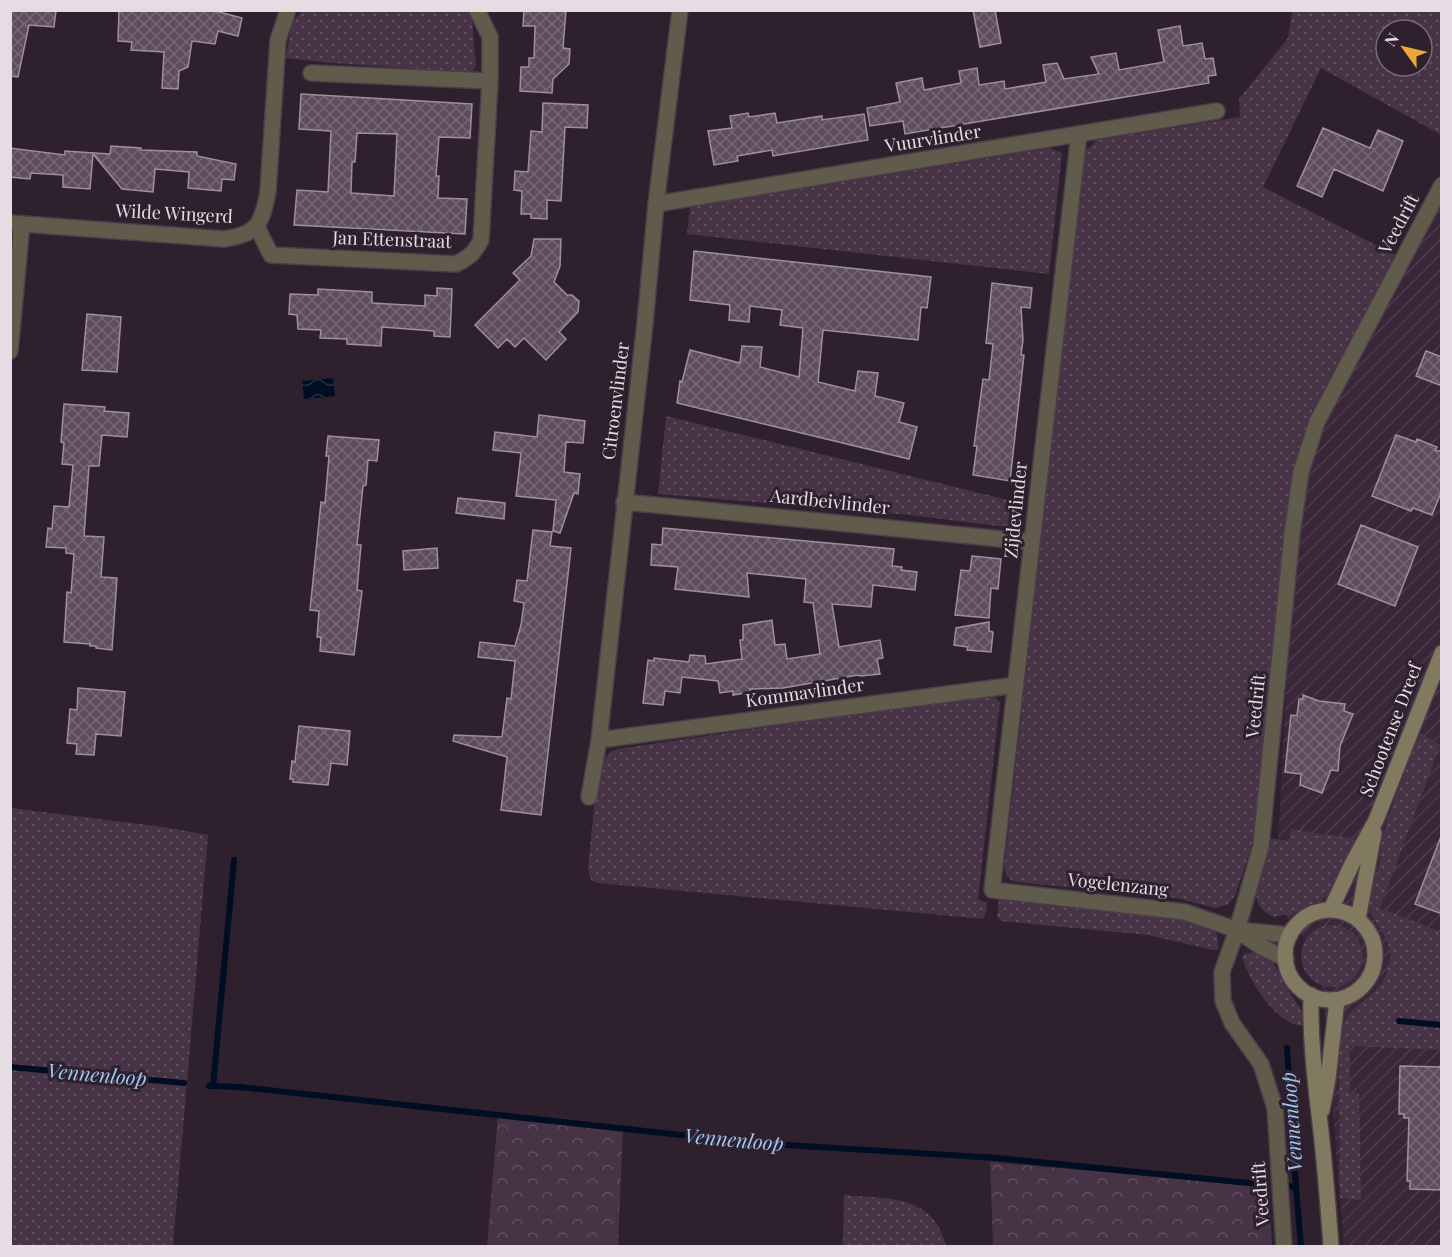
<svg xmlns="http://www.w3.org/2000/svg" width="1452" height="1257" font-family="'Playfair Display',serif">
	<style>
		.industrial { fill: url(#industrial-furrows) }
		.grass { fill: url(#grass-dots); fill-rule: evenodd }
		.forest { fill: url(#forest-crowns) }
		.water { fill: url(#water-waves) }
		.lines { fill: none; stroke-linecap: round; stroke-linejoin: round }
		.stream { stroke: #000d22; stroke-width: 6 }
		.building { fill: url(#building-cross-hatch); stroke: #9f8e9e; stroke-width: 1.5; fill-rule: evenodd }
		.street-casing { stroke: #4b3e4a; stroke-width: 18 }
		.secondary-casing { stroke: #4b3e4a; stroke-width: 18 }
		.street { stroke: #615b4c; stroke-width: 15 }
		.secondary { stroke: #827961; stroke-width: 15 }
		.labels { text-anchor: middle; stroke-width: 6; stroke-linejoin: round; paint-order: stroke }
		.street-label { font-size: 18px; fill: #e5dce4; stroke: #2e202d }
		.water-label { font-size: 20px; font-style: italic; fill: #9dc8f9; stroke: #2e202d }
	</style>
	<defs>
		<pattern id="industrial-furrows" width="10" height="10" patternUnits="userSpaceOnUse" patternTransform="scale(1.5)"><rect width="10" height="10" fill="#392739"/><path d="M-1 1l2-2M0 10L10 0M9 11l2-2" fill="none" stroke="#4c3c4c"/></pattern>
		<pattern id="grass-dots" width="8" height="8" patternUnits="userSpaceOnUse" patternTransform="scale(1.5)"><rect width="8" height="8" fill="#463345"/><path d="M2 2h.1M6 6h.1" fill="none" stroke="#615060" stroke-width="1.8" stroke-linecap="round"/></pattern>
		<pattern id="forest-crowns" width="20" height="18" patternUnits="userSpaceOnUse" patternTransform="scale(1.5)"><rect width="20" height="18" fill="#463345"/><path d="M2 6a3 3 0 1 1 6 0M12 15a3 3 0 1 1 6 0" fill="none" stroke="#615060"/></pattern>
		<pattern id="water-waves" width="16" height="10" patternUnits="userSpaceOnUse" patternTransform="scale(1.5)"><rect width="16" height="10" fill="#000d22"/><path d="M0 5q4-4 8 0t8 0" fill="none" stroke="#253042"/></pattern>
		<pattern id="building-cross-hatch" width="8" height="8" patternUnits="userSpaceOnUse" patternTransform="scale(1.5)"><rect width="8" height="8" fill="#5e4e5d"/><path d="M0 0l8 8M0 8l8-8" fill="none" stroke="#756774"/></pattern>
	</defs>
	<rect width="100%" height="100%" fill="#2e202d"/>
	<path class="industrial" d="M1441 205V1246H1344L1320 959 1275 902 1293 556 1316 433Z"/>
	<path class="grass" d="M302 11H468L472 19 476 66 471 73 321 62 286 58 292 22Z
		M1292 11H1441V135L1321 68 1263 187 1395 255 1312 412 1294 467 1288 502 1256 824 1251 848 1235 896 1227 905 1215 908 1176 898 1015 882 1008 878 1004 868 1085 151 1097 140 1240 117 1239 99 1288 38ZM1386 30H1422V66H1386Z
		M1050 148 1062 153 1049 274 687 234 690 207Z
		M666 416 1016 502 1013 528 910 515 658 494Z
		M987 695 993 696 1000 702 978 899 987 903 986 912 983 919 598 883C589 881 589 876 588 868L595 798H598C600 780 597 756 617 749Z
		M1421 733 1440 745 1380 908 1441 932V1050L1350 1046V1094L1359 1093 1361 1200 1340 1198 1339 1039C1340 1034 1341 1027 1344 1022 1358 997 1383 998 1390 961 1394 937 1370 924 1369 902 1368 889 1376 879 1379 867 1381 857 1380 846 1383 836 1393 801 1406 766 1421 733Z
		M11 808 164 827 208 835 173 1246H11Z
		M1291 829 1356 839 1342 877 1330 894 1295 913 1274 917C1241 905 1262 863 1268 838L1289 841Z
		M999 897 1182 915 1213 929 1217 935 1219 949 1213 950 1148 935 1001 921 997 917Z
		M1301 956a31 31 0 1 1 62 0a31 31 0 1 1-62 0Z
		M1255 952H1261L1271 958 1285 985 1302 1011 1305 1026C1277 1027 1249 981 1242 957L1244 954Z
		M844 1195C887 1199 934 1194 946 1246H843Z"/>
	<path class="forest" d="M498 1114 623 1127 618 1246H487Z
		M990 1162 1259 1186 1269 1189 1272 1246H993Z"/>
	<path class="water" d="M333 378 335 396 304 399 302 381Z"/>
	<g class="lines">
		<path class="stream" d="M1399 1021 1442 1025
			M1287 1048 1296 1187 1288 1186
			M10 1067 184 1083
			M209 1086 240 1087 755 1143 997 1158 1259 1184
			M213 1086 234 860
			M1296 1187 1301 1246"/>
	</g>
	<path class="building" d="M10 10H56L54 27 29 25 18 77 10 76Z
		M119 10H212L242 18 238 36 218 31 215 44 192 41 188 67 179 71 178 89 162 88 164 52 131 50 132 42 118 41Z
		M524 10H566L563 48 570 49 569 64 553 79 552 93 520 91 521 67H529V58H534L535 26H523Z
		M973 10H995L1001 43 980 47Z
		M1180 26 1183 46 1202 43 1205 59 1213 58 1216 75 1208 76 1209 83 905 134 903 121 870 126 867 108 900 102 896 83 922 78 924 90 961 83 959 71 977 68 979 85 1004 81 1005 89 1046 82 1043 65 1057 63 1064 79 1099 74 1091 57 1116 53 1119 70 1164 62 1158 30Z
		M301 94 472 104 470 138 439 137 436 176H439L438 198 467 199 465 234 294 225 297 190 328 192 331 131 299 129ZM357 133 397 134 394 196 351 193 352 162H355Z
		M543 103 588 105 587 128 565 127 561 201 547 200V219L531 218V214H521L522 191 514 190 515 171 528 172 531 131 542 132Z
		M748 113 749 117 775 113 777 123 822 116V120L864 114 868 140 773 156 772 150 737 156 738 161 714 165 708 131 732 128 730 116Z
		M1323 128 1370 148 1378 130 1403 141 1383 191 1334 169 1322 197 1297 186Z
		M111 146 141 148V150L197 152V156L236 164 234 180 222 179 221 191 188 188 189 172 155 169 153 192 122 189 93 154 90 189 63 187V175L31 173 30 179 10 177V148L65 155V151L110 154Z
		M534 239H561L560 266 554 282 567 295H572L579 301 578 312 559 332 566 339 546 360 524 338 515 347 507 339 498 348 475 325 520 280 513 273 531 256Z
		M694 251 931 277 927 308 921 307 918 340 823 330 818 382 855 391 858 371 878 373 875 396 904 403 899 422 917 427 909 459 677 403 680 381 682 382 690 350 740 363 742 346 762 347 760 367 799 377 803 328 780 325 782 310 750 306 749 322 729 320 730 305 690 300Z
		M992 283 1032 288 1030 308 1021 307 1023 340 1021 355H1024L1010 481 973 475 977 446H974L983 379 989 380 993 344 986 343Z
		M437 288 452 289 450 337 434 336V331L382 327 381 346 347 344V339L320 338 321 330 298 329 297 315 289 314 290 294 318 295V289L372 292V303L425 306V295L437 296Z
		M87 314 121 317 117 372 82 370Z
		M1426 351 1442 357V386L1416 376Z
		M64 404 105 407 104 411 129 413 127 437 102 435 99 466H89L84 536 104 537 101 577 117 578 112 650 96 648V646H90V644L64 642 67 592 71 593 74 554 66 553V548L46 547 48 528 52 529 54 506 69 507 73 465 62 464 64 443 61 442Z
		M539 415 585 421 583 443 566 442 564 472 580 474 578 494 574 493 560 533 553 531 556 500 516 496 521 453 493 450 495 432 537 437Z
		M1396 435 1416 442 1417 439 1437 447 1435 450 1442 452V490L1432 515 1413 508 1411 511 1372 496Z
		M328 436 379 440 377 461 368 460 366 485 363 486 357 545H361L357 590 362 591 354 655 320 651 321 637H317L319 611 310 610 321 502 325 503 329 456H326Z
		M458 498 505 503 504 519 456 513Z
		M1361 525 1418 547 1395 606 1338 584Z
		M663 528 894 549 892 566 902 567 901 570 917 572 915 590 873 585 871 607 832 604 839 647 880 640 883 658 877 659 880 674 860 676 858 675 783 688 750 689 751 692 733 695V691L720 693 718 681 682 677 680 693 665 691 663 705 643 703 648 660 654 661V658L689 662 690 655 705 656 706 664 742 659 740 640H743V625L772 620 775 645 785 644 787 659 820 654 813 603 804 602 806 579 747 573 749 597 675 589 678 567 651 565 652 544 662 545Z
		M533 530 552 532 550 546 571 548 541 815 501 810 507 757 453 741 454 735 502 737 507 698 511 699 515 661 478 657 480 642 515 646 521 625 524 603 514 601 517 580 527 581Z
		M437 548 438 568 404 570 403 551Z
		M972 556 1001 559 998 589 991 588 989 618 955 615 961 570 970 571Z
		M989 622V631L993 632 991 652 967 650 968 647 954 645 956 628Z
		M78 688 125 692 121 736 96 734 94 755 76 754 77 744 67 743 70 709 77 710Z
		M1303 695 1319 701 1345 704 1344 711 1353 714 1340 746 1338 771 1331 770 1322 793 1300 785 1301 774 1285 772 1291 715 1297 716 1299 699H1303Z
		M299 726 350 731 347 765 331 763 328 785 293 782V779H290L292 761 295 762Z
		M1440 839 1442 840V914L1415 904Z
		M1400 1066 1442 1067V1190L1410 1189V1181H1407L1409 1118H1404V1114H1399Z"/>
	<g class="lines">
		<defs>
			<path id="street" d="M311 73 490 81
				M1079 134 992 890 1185 912 1237 930 1290 935
				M656 204 1217 111
				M10 223 224 239C258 234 262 224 268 191L278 40 288 10
				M257 227 271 255 456 264C469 258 475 252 481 240L490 81V37L477 10
				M10 351 22 224
				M624 502 1032 542
				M599 740 1016 685
				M589 797 599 740 645 323 656 204 680 10
				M1237 930 1260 946 1286 959
				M1284 1246 1275 1108 1261 1064 1232 1023 1223 1001 1222 972 1237 930 1261 846 1292 534 1301 472 1317 422 1442 185"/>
			<path id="secondary" d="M1331 909 1352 864 1376 820 1442 653
				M1285 955a45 45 0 1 1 90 0a45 45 0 1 1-90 0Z
				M1358 919 1374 833
				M1311 995C1310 1040 1315 1079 1320 1123 1325 1164 1328 1205 1331 1246
				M1322 1110 1328 1079 1337 1000"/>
		</defs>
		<use href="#street" class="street-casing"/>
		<use href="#secondary" class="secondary-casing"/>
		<use href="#street" class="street"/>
		<use href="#secondary" class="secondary"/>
	</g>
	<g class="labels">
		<g class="street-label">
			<text transform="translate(933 139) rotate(-9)" y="6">Vuurvlinder</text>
			<text transform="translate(174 214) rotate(3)" y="6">Wilde Wingerd</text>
			<text transform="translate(1399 224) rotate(-62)" y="6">Veedrift</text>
			<text transform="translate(392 240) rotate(2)" y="6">Jan Ettenstraat</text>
			<text transform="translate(616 401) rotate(-83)" y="6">Citroenvlinder</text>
			<text transform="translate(830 502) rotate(6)" y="6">Aardbeivlinder</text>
			<text transform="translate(1016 510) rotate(-84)" y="6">Zijdevlinder</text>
			<text transform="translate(805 693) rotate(-8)" y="6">Kommavlinder</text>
			<text transform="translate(1256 706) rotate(-84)" y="6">Veedrift</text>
			<text transform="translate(1391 730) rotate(-69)" y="6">Schootense Dreef</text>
			<text transform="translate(1118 885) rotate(6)" y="6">Vogelenzang</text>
			<text transform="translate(1261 1194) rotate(-94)" y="6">Veedrift</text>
		</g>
		<g class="water-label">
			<text transform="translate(97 1075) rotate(5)" y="7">Vennenloop</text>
			<text transform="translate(1292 1122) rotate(-94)" y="7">Vennenloop</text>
			<text transform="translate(734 1140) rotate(5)" y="7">Vennenloop</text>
		</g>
	</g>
	<rect width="1452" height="1257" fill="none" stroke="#e5dce4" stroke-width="24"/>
	<g transform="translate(1404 48) rotate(304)"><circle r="28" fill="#2e202d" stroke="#776b76" stroke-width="1.5"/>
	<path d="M0-4.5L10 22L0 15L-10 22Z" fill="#eda83b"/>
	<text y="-9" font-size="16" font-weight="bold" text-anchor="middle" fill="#e5dce4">N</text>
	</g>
</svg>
